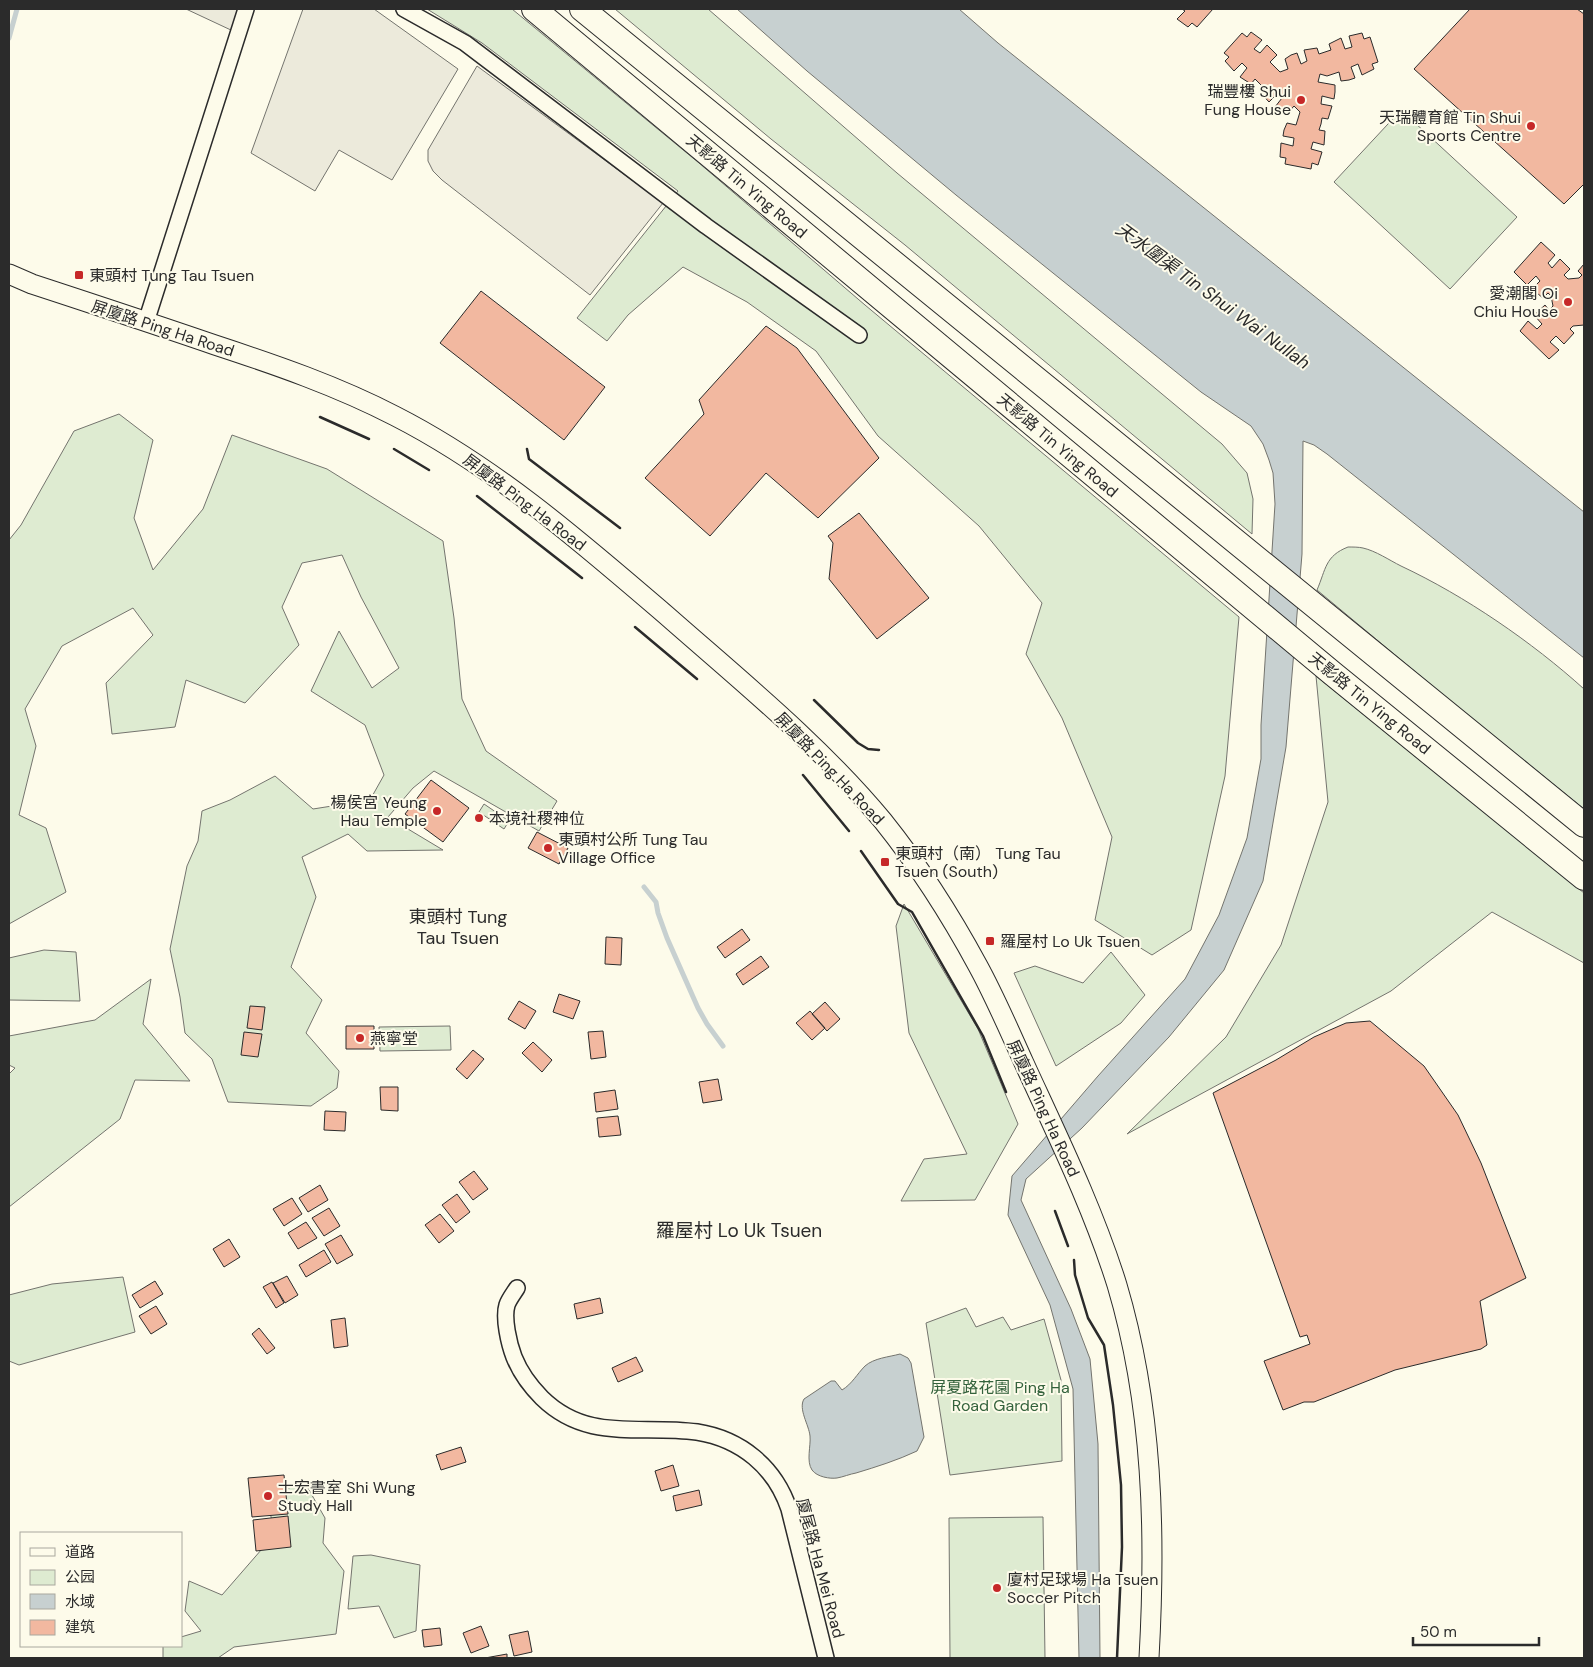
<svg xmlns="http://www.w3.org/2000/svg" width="1593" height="1667" font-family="'DM Sans','Noto Sans SC',sans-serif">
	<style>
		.green { fill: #deebd1; stroke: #74746e }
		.parking { fill: #eceadb; stroke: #74746e }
		.water { fill: #c7d0d0; stroke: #74746e }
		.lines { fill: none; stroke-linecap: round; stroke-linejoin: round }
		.stream { stroke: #c7d0d0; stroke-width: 5 }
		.building { fill: #f2b8a0; stroke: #2b2b2b }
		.minor-casing { stroke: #2b2b2b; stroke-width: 18 }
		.tertiary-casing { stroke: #2b2b2b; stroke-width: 21 }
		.primary-casing { stroke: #2b2b2b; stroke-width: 26 }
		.minor { stroke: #fdfbea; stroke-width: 15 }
		.tertiary { stroke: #fdfbea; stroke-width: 19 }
		.primary { stroke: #fdfbea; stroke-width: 24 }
		.wall { stroke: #2b2b2b; stroke-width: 2.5 }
		.poi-dot { fill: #c62828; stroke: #fdfbea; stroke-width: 2 }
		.labels { text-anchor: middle; stroke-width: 4; stroke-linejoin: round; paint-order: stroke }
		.poi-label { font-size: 16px; fill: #2b2b2b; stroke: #fdfbea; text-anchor: start }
		.street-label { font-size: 16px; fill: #2b2b2b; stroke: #fdfbea }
		.park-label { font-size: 16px; fill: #34623c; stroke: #fdfbea }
		.water-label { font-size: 18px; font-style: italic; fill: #2b2b2b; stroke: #fdfbea }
		.neighbourhood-label { font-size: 18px; fill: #2b2b2b; stroke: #fdfbea }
		.quarter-label { font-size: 19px; fill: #2b2b2b; stroke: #fdfbea }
	</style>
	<rect width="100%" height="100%" fill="#fdfbea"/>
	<path class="green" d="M427 9H512L699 163 865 305 1239 617 1225 776 1191 930 1152 955 1095 920 1112 837 1062 718 1026 654 1042 603 979 526 878 436 816 351 747 302 683 267 628 315 607 341 577 318 678 191 482 43Z
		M615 9H708L897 173 1222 444 1247 473 1253 499 1252 534 905 245 771 139Z
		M1401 110 1517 217 1450 289 1334 182Z
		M119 414 153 440 134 518 153 570 203 509 232 435 327 469 443 541 454 618 462 699 486 751 557 801 539 831 434 771 413 788 388 817 443 850 367 851 348 834 302 857 316 897 291 967 322 1000 306 1033 339 1071 337 1088 311 1106 228 1102 212 1059 185 1033 180 997 170 949 187 866 198 841 202 811 230 800 275 776 313 809 370 800 384 775 365 725 311 691 339 631 372 688 399 668 361 597 342 555 302 563 282 607 299 645 245 703 186 680 175 727 112 734 106 683 153 635 133 608 62 646 25 709 36 746 19 815 46 828 66 892 9 924V540L21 525 74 431Z
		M1348 547C1353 547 1359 547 1363 548 1376 551 1389 560 1401 566 1465 596 1532 642 1584 689V809L1448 699 1317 590C1326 569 1325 556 1348 547Z
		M1316 676 1584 893V963L1492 912 1391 991 1127 1134 1226 1037 1281 945 1328 802Z
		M484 804 509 821 504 829 479 812Z
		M904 904 978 1029 1018 1124 975 1200 901 1201 924 1159 967 1154 909 1033 896 926Z
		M44 950 76 952 80 1001 9 1000V958Z
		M1111 952 1145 995 1121 1023 1056 1066 1014 973 1035 966 1083 983Z
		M151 979 143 1024 190 1081 135 1080 120 1119 9 1207V1074L15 1068 9 1065V1036L95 1020Z
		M450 1026 451 1050 380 1051 379 1027Z
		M123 1277 135 1332 19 1365 9 1361V1295L52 1284Z
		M966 1308 976 1327 1003 1317 1011 1330 1044 1319 1061 1380 1062 1461 950 1475 926 1323Z
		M305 1483 325 1518 323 1543 344 1571 336 1634 234 1647 218 1658H163V1646H181V1637L201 1631 185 1611 189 1581 222 1595 275 1534 266 1495Z
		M1043 1517 1045 1658H950L949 1518Z
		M371 1555 420 1565 416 1631 394 1638 379 1606 348 1609 353 1556Z"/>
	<path class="parking" d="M186 9H241L233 31Z
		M303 9H374L458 69 392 180 339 150 315 191 251 153Z
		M477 66 663 203 590 295 442 180 433 171 428 161V150Z"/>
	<path class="water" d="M737 9H959L998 43 1584 512V658L1327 454 1314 445 1303 441 1302 554 1286 747 1263 881 1224 970 1169 1037 1082 1128 1026 1179 1021 1200 1071 1309 1090 1359 1098 1444 1100 1658H1079L1073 1389 1050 1305 1008 1215 1012 1176 1098 1076 1185 979 1219 915 1247 838 1261 759V725L1275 504 1273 473 1269 460 1263 444 1251 426 1201 392 956 195 807 71Z
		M900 1354 908 1358 911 1363 924 1437 917 1451C898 1460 876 1467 856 1473 850 1474 843 1477 837 1478 830 1479 817 1477 812 1470 806 1461 811 1446 810 1436 809 1425 798 1409 804 1399L831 1381H835L842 1390C852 1384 857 1374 865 1366 874 1358 889 1357 900 1354Z"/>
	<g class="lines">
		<path class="stream" d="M9 38 17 9
			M644 887 656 902 658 913 667 938 698 1008 707 1024 723 1046"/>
	</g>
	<path class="building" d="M1182 9H1213L1197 27 1192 23 1188 27 1177 19 1185 11Z
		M1470 9H1577L1584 14V184L1564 204 1414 69Z
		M1251 32 1262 40 1254 49 1260 53 1267 45 1277 55 1270 62 1280 72 1288 69 1285 59 1291 55 1297 53 1301 64 1307 61 1304 50 1317 48 1319 54 1331 50 1329 44 1341 38 1345 49 1352 47 1349 36 1362 33 1364 39 1370 37 1378 62 1372 64 1374 69 1362 75 1358 64 1351 67 1355 78 1349 80 1341 81 1339 72 1327 76 1320 74 1318 82 1335 85V92L1334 99 1322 96 1321 104 1332 106 1328 119 1322 118 1321 124 1319 130 1325 131 1324 145 1313 142 1311 149 1322 152 1318 165 1312 163 1311 169 1285 164 1286 158 1280 157 1281 143 1293 146 1294 138 1283 136 1284 130 1287 123 1296 125 1300 112 1294 106 1286 115 1280 112 1275 107 1282 98 1277 94 1269 102 1260 92 1264 88 1255 79 1251 84 1240 77 1247 68 1242 63 1234 71 1225 61 1229 57 1224 53 1242 33 1247 37Z
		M1541 242 1555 255 1548 263 1552 268 1560 259 1570 269 1564 275 1568 279 1579 278 1582 275 1578 271 1584 264V325L1573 326 1570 329 1574 333 1564 344 1556 336 1550 342 1559 350 1549 359 1520 331 1528 321 1537 329 1542 324 1534 315 1545 305 1549 310 1553 306 1551 296 1548 293 1543 298 1532 289 1540 281 1536 276 1527 285 1514 272Z
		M481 291 605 387 564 440 440 343Z
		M766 326 797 348 879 458 818 518 766 473 710 536 645 478 704 414 699 400Z
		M859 513 929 598 877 639 829 579 833 543 828 536Z
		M431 780 469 808 443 842 405 814Z
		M537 832 568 848 559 864 528 848Z
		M742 929 750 940 725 958 717 947Z
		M606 937 622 938 621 965 605 964Z
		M761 956 769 967 743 985 736 974Z
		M559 994 580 1001 573 1019 553 1012Z
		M519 1001 536 1011 525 1029 508 1019Z
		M825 1002 840 1019 827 1031 812 1014Z
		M250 1006 265 1007 262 1030 247 1028Z
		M810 1011 825 1028 812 1040 796 1023Z
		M1370 1021 1424 1066 1458 1115 1481 1163 1526 1278 1480 1301 1487 1345 1481 1349 1395 1370 1314 1402H1304L1283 1410 1264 1361 1310 1344 1307 1335 1300 1337 1213 1093 1276 1060 1314 1037 1346 1023Z
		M346 1026H374V1049H346Z
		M603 1031 606 1057 591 1059 588 1032Z
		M244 1032 262 1034 258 1057 241 1055Z
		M533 1042 552 1060 542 1072 522 1053Z
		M473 1050 484 1059 467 1079 456 1069Z
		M718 1079 722 1100 703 1103 699 1082Z
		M380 1087H398V1111L381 1110Z
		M615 1090 618 1109 596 1112 594 1093Z
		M325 1111 346 1112 345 1131 324 1130Z
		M618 1116 621 1135 599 1137 597 1118Z
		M474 1171 488 1189 473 1200 459 1182Z
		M320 1185 328 1200 308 1212 299 1198Z
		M457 1194 470 1212 456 1223 442 1205Z
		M292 1198 302 1214 284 1226 273 1209Z
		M329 1208 340 1226 324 1236 312 1218Z
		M440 1214 454 1231 439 1243 425 1225Z
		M306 1222 317 1238 298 1249 288 1233Z
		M341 1235 353 1255 337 1264 325 1244Z
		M229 1239 240 1257 224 1267 213 1249Z
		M324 1250 331 1262 306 1277 299 1265Z
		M287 1276 298 1295 285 1303 273 1283Z
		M155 1281 163 1294 140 1308 132 1295Z
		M272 1282 284 1303 276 1308 263 1287Z
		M600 1298 603 1313 577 1319 574 1304Z
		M156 1306 167 1324 151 1334 139 1316Z
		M345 1318 348 1346 334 1348 331 1320Z
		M259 1328 275 1348 267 1354 252 1334Z
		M636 1357 643 1371 618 1382 612 1368Z
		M461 1447 466 1462 441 1470 436 1455Z
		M673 1465 679 1486 661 1491 655 1471Z
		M284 1475 288 1514 252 1517 248 1478Z
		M699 1490 702 1505 676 1511 673 1496Z
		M288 1516 291 1547 256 1551 253 1520Z
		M481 1626 489 1646 471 1653 463 1633Z
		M440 1628 442 1645 424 1647 422 1630Z
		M528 1631 532 1652 514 1656 509 1635Z
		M507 1654V1658H485Z"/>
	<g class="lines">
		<defs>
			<path id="minor" d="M404 9 465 43 706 226 859 335
				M146 322 246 9
				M517 1288C514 1293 509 1299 507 1305 503 1318 509 1344 514 1357 520 1372 530 1386 542 1398 588 1443 640 1424 697 1432 741 1439 775 1467 789 1509L826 1658"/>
			<path id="tertiary" d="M9 274 32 284C93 304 154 324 215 345 276 365 337 386 395 416 495 467 581 542 666 615 741 681 819 744 883 821 919 866 951 916 978 966 995 997 1009 1030 1024 1063 1057 1135 1093 1208 1117 1285 1153 1406 1156 1533 1149 1658"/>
			<path id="primary" d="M534 9 1332 673 1584 878
				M582 9 1584 825"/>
		</defs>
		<use href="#minor" class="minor-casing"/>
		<use href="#tertiary" class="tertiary-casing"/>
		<use href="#primary" class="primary-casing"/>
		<use href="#minor" class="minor"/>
		<use href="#tertiary" class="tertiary"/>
		<use href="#primary" class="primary"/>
		<path class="wall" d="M320 417 369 439
			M394 449 429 470
			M527 449 529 459 620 528
			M477 496 582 578
			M635 627 697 679
			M814 700 858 743 868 749 879 750
			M803 775 849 831
			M861 851 898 904 912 912 983 1036 1006 1092
			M1055 1211 1068 1246
			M1074 1260 1075 1275 1088 1318 1104 1345 1113 1405 1121 1485 1122 1547 1117 1658"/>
	</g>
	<g class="poi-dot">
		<circle cx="1301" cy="100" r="5"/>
		<circle cx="1531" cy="126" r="5"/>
		<rect x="74" y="270" width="10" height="10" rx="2.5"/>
		<circle cx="1568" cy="302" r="5"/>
		<circle cx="437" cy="811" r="5"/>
		<circle cx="479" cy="818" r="5"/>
		<circle cx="548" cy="848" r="5"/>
		<rect x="880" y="857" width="10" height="10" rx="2.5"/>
		<rect x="985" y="936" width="10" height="10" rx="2.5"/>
		<circle cx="360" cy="1038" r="5"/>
		<circle cx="268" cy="1496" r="5"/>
		<circle cx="997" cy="1588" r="5"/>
	</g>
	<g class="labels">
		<g class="poi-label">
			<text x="1291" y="97" text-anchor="end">瑞豐樓 Shui<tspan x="1291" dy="18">Fung House</tspan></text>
			<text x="1521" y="123" text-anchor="end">天瑞體育館 Tin Shui<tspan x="1521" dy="18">Sports Centre</tspan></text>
			<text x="89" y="281">東頭村 Tung Tau Tsuen</text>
			<text x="1558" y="299" text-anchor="end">愛潮閣 Oi<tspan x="1558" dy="18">Chiu House</tspan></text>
			<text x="427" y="808" text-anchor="end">楊侯宮 Yeung<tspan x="427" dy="18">Hau Temple</tspan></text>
			<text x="489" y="824">本境社稷神位</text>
			<text x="558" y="845">東頭村公所 Tung Tau<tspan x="558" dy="18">Village Office</tspan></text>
			<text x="895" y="859">東頭村（南） Tung Tau<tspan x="895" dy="18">Tsuen (South)</tspan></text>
			<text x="1000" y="947">羅屋村 Lo Uk Tsuen</text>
			<text x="370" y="1044">燕寧堂</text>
			<text x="278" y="1493">士宏書室 Shi Wung<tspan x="278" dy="18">Study Hall</tspan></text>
			<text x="1007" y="1585">廈村足球場 Ha Tsuen<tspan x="1007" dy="18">Soccer Pitch</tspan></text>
		</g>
		<g class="street-label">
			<text transform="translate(747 186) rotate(40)" y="6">天影路 Tin Ying Road</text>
			<text transform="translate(163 328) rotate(18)" y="6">屏廈路 Ping Ha Road</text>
			<text transform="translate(1058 445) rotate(40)" y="6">天影路 Tin Ying Road</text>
			<text transform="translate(525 502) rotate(37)" y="6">屏廈路 Ping Ha Road</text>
			<text transform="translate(1370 703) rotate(39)" y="6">天影路 Tin Ying Road</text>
			<text transform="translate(830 768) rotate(46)" y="6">屏廈路 Ping Ha Road</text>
			<text transform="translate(1044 1108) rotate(65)" y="6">屏廈路 Ping Ha Road</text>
			<text transform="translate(821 1568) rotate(75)" y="6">廈尾路 Ha Mei Road</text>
		</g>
		<g class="park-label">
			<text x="1000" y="1393">屏夏路花園 Ping Ha<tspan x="1000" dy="18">Road Garden</tspan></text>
		</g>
		<g class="water-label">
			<text transform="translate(1213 296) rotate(36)" y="6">天水圍渠 Tin Shui Wai Nullah</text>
		</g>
		<g class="neighbourhood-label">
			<text x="458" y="923">東頭村 Tung<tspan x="458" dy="21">Tau Tsuen</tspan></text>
		</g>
		<g class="quarter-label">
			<text x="739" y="1237">羅屋村 Lo Uk Tsuen</text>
		</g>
	</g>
	<rect width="1593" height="1667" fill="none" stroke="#2b2b2b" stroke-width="20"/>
	<rect x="20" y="1532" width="162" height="115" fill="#fdfbea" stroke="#a9a89e"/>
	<rect x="30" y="1548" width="25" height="8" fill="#fdfbea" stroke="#a9a89e"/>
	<text x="65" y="1557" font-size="15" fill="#2b2b2b">道路</text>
	<rect x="30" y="1570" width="25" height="15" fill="#deebd1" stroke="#a9a89e"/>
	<text x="65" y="1582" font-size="15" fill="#2b2b2b">公园</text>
	<rect x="30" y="1594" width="25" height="15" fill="#c7d0d0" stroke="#a9a89e"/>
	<text x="65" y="1607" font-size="15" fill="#2b2b2b">水域</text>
	<rect x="30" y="1620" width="25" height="15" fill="#f2b8a0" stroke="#a9a89e"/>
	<text x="65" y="1632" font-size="15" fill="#2b2b2b">建筑</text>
	<path d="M1413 1637v8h126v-8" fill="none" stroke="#2b2b2b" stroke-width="2.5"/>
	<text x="1420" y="1637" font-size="15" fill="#2b2b2b" stroke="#fdfbea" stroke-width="4" paint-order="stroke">50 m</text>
</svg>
